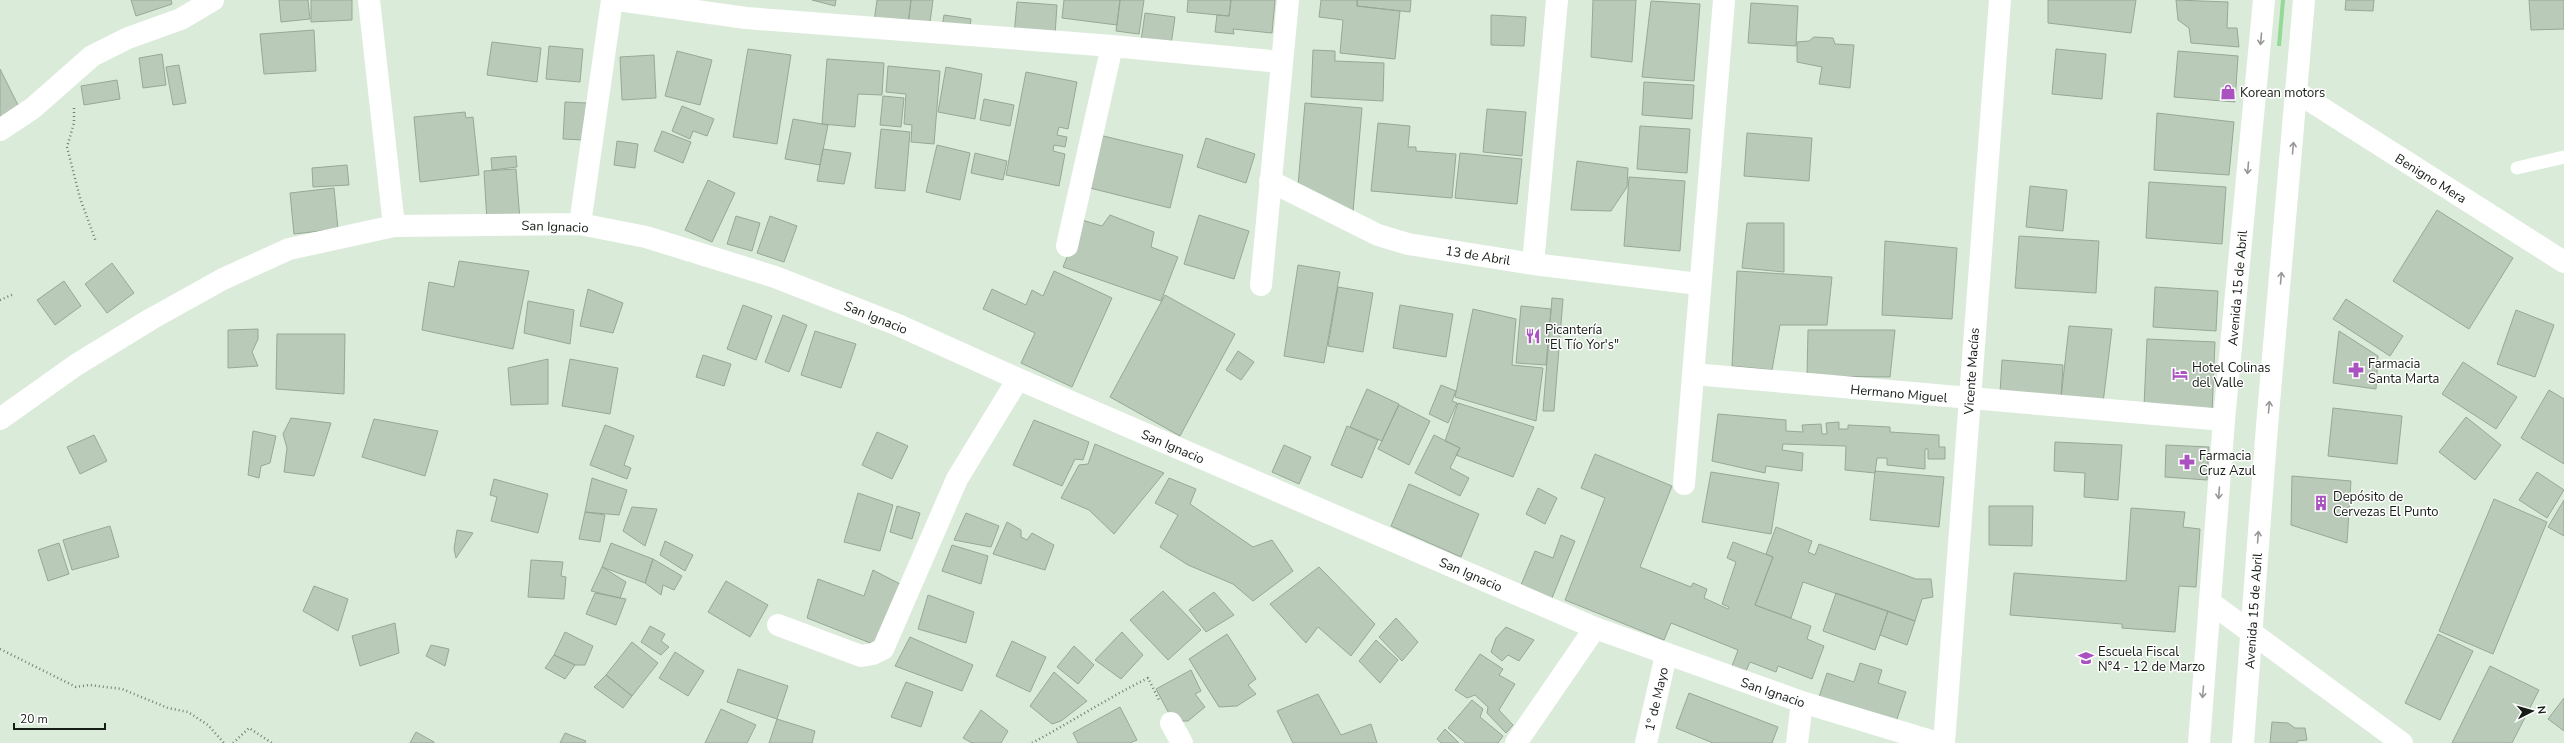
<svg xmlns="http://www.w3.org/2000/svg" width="2564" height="743" font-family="'Nunito Sans',sans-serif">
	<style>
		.green { fill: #94d995 }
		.building { fill: #b9cab9; stroke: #98a897 }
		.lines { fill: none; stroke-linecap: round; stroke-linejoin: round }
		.path { stroke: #747f73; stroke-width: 2.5; stroke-dasharray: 1 3; stroke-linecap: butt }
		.lane { stroke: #fff; stroke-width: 13 }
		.street { stroke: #fff; stroke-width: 22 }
		.primary { stroke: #fff; stroke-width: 22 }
		.oneway { stroke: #969996 }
		.labels { text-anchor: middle; stroke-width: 3; stroke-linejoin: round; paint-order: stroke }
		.poi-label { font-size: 13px; fill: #161c16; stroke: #fff; text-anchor: start }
		.street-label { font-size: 13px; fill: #161c16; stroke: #fff }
	</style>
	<rect width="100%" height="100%" fill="#dbebda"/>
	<path class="green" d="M2281 0H2285L2281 46H2277Z"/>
	<path class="building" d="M131 0H171L172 4 136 16Z
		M279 0H308L310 19 281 22Z
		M311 0H352V20L311 22Z
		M812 0H836L835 6Z
		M877 0H911L907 33 873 29Z
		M911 0H933L928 37 907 33Z
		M1064 0H1120L1117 25 1062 18Z
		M1120 0H1144L1139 34 1116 31Z
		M1188 0H1231L1229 16 1187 12Z
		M1231 0H1275L1272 33 1233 29 1234 34 1215 32 1217 15 1229 16Z
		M1321 0H1357V6L1400 11 1395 59 1340 53 1343 20 1319 17Z
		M1357 0H1411L1410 12 1357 6Z
		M1593 0H1636L1632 62 1591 57Z
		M2048 0H2136L2131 33 2048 23Z
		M2176 0 2228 2 2227 28H2237L2239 47 2191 43 2189 28 2178 20Z
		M2346 0H2374L2373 11 2345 10Z
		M2529 0H2564V29L2531 30Z
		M1651 1 1700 4 1694 81 1642 77Z
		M1017 2 1057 5 1054 50 1013 47Z
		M1751 3 1798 6 1796 46 1748 43Z
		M1145 13 1175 17 1169 59 1139 55Z
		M944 15 971 19 968 43 940 39Z
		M1491 15 1526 17 1524 46 1491 45Z
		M314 30 316 71 264 74 260 34Z
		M1814 37 1833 38 1835 44 1854 45 1850 88 1819 84 1822 67 1797 62V42L1809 41Z
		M492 42 541 48 537 82 487 75Z
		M549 46 583 49 580 82 546 79Z
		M748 49 791 55 777 144 733 137Z
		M2056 49 2106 54 2102 99 2052 94Z
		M1313 50 1335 51V61L1384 63 1383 101 1311 97Z
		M677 51 712 60 700 105 665 96Z
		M2178 51 2238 56 2235 102 2174 97Z
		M162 54 166 85 143 88 139 58Z
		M654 55 656 98 622 100 620 57Z
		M827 59 884 63 882 95 858 94 855 127 822 124Z
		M179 65 186 103 173 105 166 67Z
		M888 66 940 71 934 144 911 142 912 125 904 124 906 94 886 92Z
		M946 67 982 74 975 119 938 112Z
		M0 69 22 113 0 124Z
		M1026 72 1077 82 1068 129 1059 127 1057 135 1067 137 1065 147 1054 145 1053 151 1065 154 1059 186 1006 175Z
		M117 80 120 99 84 105 81 86Z
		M1644 82 1694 85 1692 119 1642 115Z
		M883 96 904 98 901 127 880 125Z
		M984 99 1014 105 1010 126 980 120Z
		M565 102 587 103 584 140 563 139Z
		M1305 103 1362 108 1353 212 1298 186Z
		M682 106 714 119 707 136 693 131 690 139 672 131Z
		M1487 109 1526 112 1522 156 1483 152Z
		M465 112 466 118 473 117 479 175 420 182 414 117Z
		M2157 113 2234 122 2229 175 2154 170Z
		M793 119 828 125 820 165 785 159Z
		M1378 123 1410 126 1408 147H1416V151L1456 154 1452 198 1371 191Z
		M1640 126 1690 129 1687 173 1637 169Z
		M881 129 910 132 905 191 875 188Z
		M662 131 691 142 683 163 654 151Z
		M1747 133 1812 138 1809 181 1744 176Z
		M1095 134 1183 155 1170 208 1082 186Z
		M1206 138 1255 154 1246 183 1197 167Z
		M617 141 638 144 635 168 614 165Z
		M937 145 970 153 960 200 926 192Z
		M823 149 851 153 844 184 817 181Z
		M975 153 1007 161 1003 180 971 173Z
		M1460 153 1522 159 1517 204 1455 198Z
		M516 156 517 167 492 170 491 158Z
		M1577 161 1628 168 1627 187 1611 211 1571 210Z
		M347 165 349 185 313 187 312 168Z
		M516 169 520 220 487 222 484 171Z
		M1629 177 1685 181 1680 251 1624 246Z
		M708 180 735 193 712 242 685 230Z
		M2149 182 2226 187 2222 244 2146 238Z
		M2030 186 2067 190 2063 231 2026 227Z
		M334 188 338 229 294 234 290 193Z
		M2437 210 2513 258 2469 329 2393 281Z
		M1110 215 1154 232 1151 247 1178 257 1161 301 1063 267 1082 220 1102 226Z
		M1199 215 1249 231 1234 279 1184 264Z
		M736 216 760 223 752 251 727 244Z
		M770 216 797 226 784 262 757 253Z
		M1747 223H1784V272L1742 268Z
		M2019 236 2099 241 2096 293 2015 288Z
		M1885 241 1957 248 1952 319 1882 315Z
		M459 261 529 271 513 349 422 330 429 282 454 287Z
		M112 263 134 293 107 313 85 284Z
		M1298 265 1340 272 1324 363 1284 356Z
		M1054 271 1112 298 1072 387 1021 363 1035 333 983 309 992 289 1026 305 1032 290 1043 296Z
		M1737 271 1832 277 1827 325H1780L1772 370 1732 366Z
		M64 281 81 306 55 325 37 300Z
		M1338 287 1373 293 1363 352 1328 346Z
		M2155 287 2218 291 2216 331 2153 327Z
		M588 289 623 303 613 333 580 326Z
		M1165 295 1235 334 1180 436 1110 397Z
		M1552 298 1563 299 1554 411H1543Z
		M2346 299 2403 336 2390 356 2333 319Z
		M528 301 574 310 570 344 524 333Z
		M743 305 772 316 756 360 727 349Z
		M1400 305 1453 314 1446 357 1393 348Z
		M1521 306 1551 309 1546 365 1516 363Z
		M1473 309 1516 319 1512 365 1543 368 1536 421 1455 397Z
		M2516 310 2554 325 2535 377 2497 364Z
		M783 315 807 325 789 372 765 362Z
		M2069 326 2112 329 2103 403 2061 398Z
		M258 329V339L252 352 258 366 228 368V330Z
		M1808 330H1895L1890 377 1807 376Z
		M815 331 856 344 841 388 801 375Z
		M2339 331 2378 356 2376 389 2333 383Z
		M277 334H345L344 394 276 389Z
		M2147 339 2215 342 2212 412 2144 406Z
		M1238 351 1254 362 1241 380 1226 370Z
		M703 355 731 364 724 386 696 377Z
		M548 359V404L511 405 508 368Z
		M570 359 618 368 610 414 562 406Z
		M2002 360 2063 365 2061 398 2000 393Z
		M2463 362 2517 397 2496 429 2442 394Z
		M1441 385 1456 391 1452 401 1457 403 1448 423 1429 414Z
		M1367 389 1399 404 1382 441 1350 427Z
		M2549 390 2564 399V464L2521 438Z
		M1458 403 1534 427 1513 477 1456 455 1460 448 1445 441Z
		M1399 405 1430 421 1409 465 1378 449Z
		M2333 408 2402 416 2397 464 2328 456Z
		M1718 414 1786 420V431L1803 432 1802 425 1821 424 1822 434H1827L1826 423 1839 422V429H1848V425L1890 427V432L1939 435V447H1945V459H1928V449H1925V469L1887 465V458H1877L1875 473 1845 470 1846 446 1783 444 1782 450 1803 453 1802 471 1766 466 1765 473 1712 461Z
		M2466 417 2501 445 2475 480 2439 452Z
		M291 418 331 423 314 476 284 472 287 448 283 434Z
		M374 419 438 431 425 476 362 457Z
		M1034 420 1089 442 1083 460 1075 459 1062 486 1013 465Z
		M605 425 634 436 624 465 631 468 627 479 590 465Z
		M1347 426 1378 440 1362 478 1331 465Z
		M253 431 276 436 270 463 261 466 259 478 248 475Z
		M877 432 908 446 892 479 862 465Z
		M94 435 107 461 80 474 67 447Z
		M1434 435 1460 448 1450 468 1469 478 1460 496 1415 473Z
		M2055 442 2122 445 2118 500 2084 497 2085 473 2054 471Z
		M1095 444 1164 473 1114 534 1089 510 1061 498 1079 465 1088 464Z
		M1284 445 1311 457 1299 484 1272 472Z
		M2166 445 2209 447 2207 480 2165 477Z
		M1595 454 1672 486 1640 567 1691 587 1693 583 1707 589 1704 598 1728 609 1729 607 1722 604 1736 562 1727 558 1733 542 1773 557 1755 605 1811 626 1807 639 1824 646 1812 679 1778 666 1776 672 1750 662 1746 671 1732 666 1738 650 1671 623 1664 640 1565 600 1605 498 1581 488Z
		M1875 471 1944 477 1939 527 1870 520Z
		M1711 472 1779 483 1771 534 1702 522Z
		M2537 472 2564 490 2547 518 2519 500Z
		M2292 476 2351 481 2347 543 2291 525Z
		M592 478 627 490 619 515 585 512Z
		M1169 478 1196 489 1190 504 1253 547 1272 540 1293 571 1253 601 1233 584 1188 565 1160 547 1178 515 1155 503Z
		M494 479 548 494 538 533 491 521 497 497 490 495Z
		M1409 484 1479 514 1461 557 1391 526Z
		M1538 488 1557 498 1545 524 1526 514Z
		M858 493 893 505 880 551 844 542Z
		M2494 499 2547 522 2493 654 2439 631Z
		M2564 500V536L2548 527Z
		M897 506 920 513 912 539 890 532Z
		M1989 506H2033L2032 546 1989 545Z
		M632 507 657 509 645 546 623 531Z
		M2131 508 2185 512 2183 527 2200 529 2196 587 2179 586 2175 632 2122 628V624L2010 615 2014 573 2126 581Z
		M585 512 605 515 600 542 579 539Z
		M966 513 999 526 991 547 954 540Z
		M1007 522 1021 530V537L1027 540 1032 533 1054 545 1045 570 993 554Z
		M110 526 119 557 72 570 63 540Z
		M1776 527 1812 541 1808 552 1815 555 1819 544 1916 579H1931L1933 597 1922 599 1915 621 1803 582 1791 618 1755 605 1773 557 1766 554Z
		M457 530 473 533 456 558 454 549Z
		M1561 535 1575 541 1552 598 1521 585 1535 551 1553 558Z
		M665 541 693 555 685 571 660 555Z
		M59 543 69 574 48 581 38 550Z
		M611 543 653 559 645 583 602 567Z
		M952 545 988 556 981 584 942 571Z
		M653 559 682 576 674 590 663 585 661 595 645 583Z
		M531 560 563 562 561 576 566 577 564 599 528 597Z
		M602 567 626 582 620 598 591 591Z
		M1319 567 1375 624 1351 656 1318 627 1306 643 1270 604Z
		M873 570 902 585 878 646 807 618 818 579 864 596Z
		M726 581 768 605 750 637 708 612Z
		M314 586 348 599 338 631 303 611Z
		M1163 591 1201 630 1168 660 1130 620Z
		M1214 592 1234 615 1206 632 1189 610Z
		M595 593 626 599 616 625 586 614Z
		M1836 593 1888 611 1875 650 1823 631Z
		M928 595 974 612 966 643 918 629Z
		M1888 611 1915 621 1907 645 1880 635Z
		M1396 618 1418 642 1402 661 1379 637Z
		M395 623 399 653 360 666 352 636Z
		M650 626 665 634 661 641 669 647 661 655 641 642Z
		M1506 627 1534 640 1519 661 1508 655 1502 661 1491 652 1496 638Z
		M565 632 593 646 585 665H575L554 655Z
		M1122 632 1143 655 1121 679 1095 660Z
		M1227 634 1256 679 1248 685 1256 694 1237 706 1219 707 1189 659Z
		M2438 634 2473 651 2440 720 2405 703Z
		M910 637 973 665 962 691 895 666Z
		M1376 640 1398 660 1380 683 1359 661Z
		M1012 641 1046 657 1030 692 996 676Z
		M632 642 658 663 632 696 606 675Z
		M431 645 449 649 445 666 426 656Z
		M1074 646 1094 665 1078 684 1057 667Z
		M675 652 704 671 688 696 659 678Z
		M1480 654 1503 669 1499 675 1515 684 1499 710 1513 725 1506 733 1487 713 1488 707 1475 695 1467 698 1455 690Z
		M554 655 575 665 565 679 545 668Z
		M1860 663 1882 670 1878 683 1906 692 1895 725 1818 700 1827 673 1854 682Z
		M2490 666 2539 690 2512 743H2452Z
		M738 669 788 686 777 719 727 702Z
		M1191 670 1201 691 1195 694 1205 707 1188 721H1173L1156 689Z
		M1054 672 1087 701 1061 721 1052 724 1030 706Z
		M606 675 632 696 623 708 594 687Z
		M906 682 933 692 921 727 891 717Z
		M1689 693 1778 727 1772 743H1713L1676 728Z
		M1318 694 1341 735 1371 724 1377 743H1293L1277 711Z
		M2564 698V731L2548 719Z
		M1472 700 1483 709 1480 717 1503 736 1498 743H1466L1448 728Z
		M1120 707 1137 740 1130 743H1078L1073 733Z
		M721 709 756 725 747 743H705Z
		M981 710 1008 731 1001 743H972L963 738Z
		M777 719 815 731 812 743H769Z
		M2272 722 2288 723 2295 728H2305L2307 740 2297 741V743H2270Z
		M1445 729 1459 743H1441L1437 739Z
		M416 732 434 742V743H410Z
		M565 733 586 741 585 743H560Z"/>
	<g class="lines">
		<path class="path" d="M74 108V123L67 147 80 198 96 242
			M0 300 14 294
			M0 649 76 687 89 685 122 689 168 708 188 712 208 725 224 743
			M233 743 249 728 272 743
			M1032 743C1071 722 1108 698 1148 678L1159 700"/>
		<path class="lane" d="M2517 168 2564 157"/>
		<path class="street" d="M369 0 394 226
			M618 0 746 18 1112 46 1281 62
			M2298 93 2564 262
			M0 130 33 108 92 56 128 38 181 19 213 0
			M1270 181 1378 235 1408 244 1533 264 1699 284
			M580 224 612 0
			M1067 246 1112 46
			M1533 264 1557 0
			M1261 285 1288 0
			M1693 374 2224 420
			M0 419 76 365 151 319 223 279 289 249 394 226 580 224 646 237 775 277 898 325 1018 379 1595 628 1802 702 1938 743
			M1684 484 1724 0
			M2211 603 2402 743
			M778 625 861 656 873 654 883 649 957 479 1018 379
			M1171 723 1182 743
			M1516 743 1595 628
			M1646 743 1666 655
			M1797 743 1802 702
			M1944 743 2000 0"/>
		<path class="primary" d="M2199 743 2224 420 2264 0
			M2243 743 2267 426 2304 0"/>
	</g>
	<defs><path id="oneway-shaft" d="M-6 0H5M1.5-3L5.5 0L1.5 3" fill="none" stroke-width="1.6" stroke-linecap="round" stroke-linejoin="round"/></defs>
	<g class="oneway">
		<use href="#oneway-shaft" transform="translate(2261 39) rotate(95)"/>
		<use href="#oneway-shaft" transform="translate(2293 148) rotate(-85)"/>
		<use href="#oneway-shaft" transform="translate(2248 168) rotate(95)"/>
		<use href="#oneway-shaft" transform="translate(2281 278) rotate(-85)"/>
		<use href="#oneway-shaft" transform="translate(2269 407) rotate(-85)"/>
		<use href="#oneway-shaft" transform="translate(2219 493) rotate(94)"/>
		<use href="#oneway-shaft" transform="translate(2258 537) rotate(-86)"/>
		<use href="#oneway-shaft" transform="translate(2203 692) rotate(95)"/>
	</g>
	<defs>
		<symbol id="shop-bare" viewBox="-9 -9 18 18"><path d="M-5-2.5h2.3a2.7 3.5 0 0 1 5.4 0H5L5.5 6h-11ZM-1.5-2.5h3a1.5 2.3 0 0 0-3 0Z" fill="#aa53c0" stroke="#fff" stroke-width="2.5" paint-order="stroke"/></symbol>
		<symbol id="restaurant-bare" viewBox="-9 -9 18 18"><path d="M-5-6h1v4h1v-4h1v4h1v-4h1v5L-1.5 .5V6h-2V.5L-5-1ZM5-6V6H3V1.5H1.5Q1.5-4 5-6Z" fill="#aa53c0" stroke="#fff" stroke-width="2.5" paint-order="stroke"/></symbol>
		<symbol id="pharmacy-bare" viewBox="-9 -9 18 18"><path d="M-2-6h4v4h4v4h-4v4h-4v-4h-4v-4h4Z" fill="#aa53c0" stroke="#fff" stroke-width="2.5" paint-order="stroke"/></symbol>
		<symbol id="hotel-bare" viewBox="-9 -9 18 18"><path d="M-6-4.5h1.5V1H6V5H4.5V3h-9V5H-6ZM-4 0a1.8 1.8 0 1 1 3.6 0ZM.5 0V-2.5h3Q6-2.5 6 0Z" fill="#aa53c0" stroke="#fff" stroke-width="2.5" paint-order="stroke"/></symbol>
		<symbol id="building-bare" viewBox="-9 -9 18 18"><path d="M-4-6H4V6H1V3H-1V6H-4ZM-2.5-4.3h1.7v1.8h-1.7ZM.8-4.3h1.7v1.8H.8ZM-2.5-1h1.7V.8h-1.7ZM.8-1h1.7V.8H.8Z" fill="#aa53c0" stroke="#fff" stroke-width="2.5" paint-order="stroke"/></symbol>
		<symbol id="school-bare" viewBox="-9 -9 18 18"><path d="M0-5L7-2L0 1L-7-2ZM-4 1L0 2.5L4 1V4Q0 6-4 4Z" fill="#aa53c0" stroke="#fff" stroke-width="2.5" paint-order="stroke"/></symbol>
	</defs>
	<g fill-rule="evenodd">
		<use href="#shop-bare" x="2217" y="81" width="22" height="22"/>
		<use href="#restaurant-bare" x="1522" y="325" width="22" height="22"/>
		<use href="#pharmacy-bare" x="2345" y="359" width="22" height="22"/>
		<use href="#hotel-bare" x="2169" y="363" width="22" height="22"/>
		<use href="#pharmacy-bare" x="2176" y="451" width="22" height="22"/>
		<use href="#building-bare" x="2310" y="492" width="22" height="22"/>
		<use href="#school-bare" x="2075" y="647" width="22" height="22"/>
	</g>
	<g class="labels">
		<g class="poi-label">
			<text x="2240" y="97">Korean motors</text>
			<text x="1545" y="334">Picantería<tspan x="1545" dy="15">"El Tío Yor's"</tspan></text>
			<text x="2368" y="368">Farmacia<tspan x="2368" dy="15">Santa Marta</tspan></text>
			<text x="2192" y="372">Hotel Colinas<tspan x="2192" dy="15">del Valle</tspan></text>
			<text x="2199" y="460">Farmacia<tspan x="2199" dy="15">Cruz Azul</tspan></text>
			<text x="2333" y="501">Depósito de<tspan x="2333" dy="15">Cervezas El Punto</tspan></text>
			<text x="2098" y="656">Escuela Fiscal<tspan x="2098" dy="15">N°4 - 12 de Marzo</tspan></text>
		</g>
		<g class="street-label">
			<text transform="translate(2431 178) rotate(32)" y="5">Benigno Mera</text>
			<text transform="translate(555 226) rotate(2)" y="5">San Ignacio</text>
			<text transform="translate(1478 255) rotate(9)" y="5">13 de Abril</text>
			<text transform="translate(2237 288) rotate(-85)" y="5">Avenida 15 de Abril</text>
			<text transform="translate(876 317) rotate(22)" y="5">San Ignacio</text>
			<text transform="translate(1971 371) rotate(-86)" y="5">Vicente Macías</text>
			<text transform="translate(1899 393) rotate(5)" y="5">Hermano Miguel</text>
			<text transform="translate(1173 446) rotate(23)" y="5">San Ignacio</text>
			<text transform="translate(1471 574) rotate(23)" y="5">San Ignacio</text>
			<text transform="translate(2253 611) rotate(-86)" y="5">Avenida 15 de Abril</text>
			<text transform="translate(1773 692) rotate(19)" y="5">San Ignacio</text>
			<text transform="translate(1656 699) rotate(-77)" y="5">1º de Mayo</text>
		</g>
	</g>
	<g transform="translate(2532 711) rotate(84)" stroke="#ffffff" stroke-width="3" paint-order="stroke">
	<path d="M0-3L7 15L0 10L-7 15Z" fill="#161c16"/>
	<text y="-6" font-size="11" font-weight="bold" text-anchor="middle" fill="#161c16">N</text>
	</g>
	<path d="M14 723v6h91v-6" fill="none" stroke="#161c16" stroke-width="2"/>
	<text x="20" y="723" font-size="12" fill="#161c16" stroke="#ffffff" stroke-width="3" paint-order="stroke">20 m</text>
</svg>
